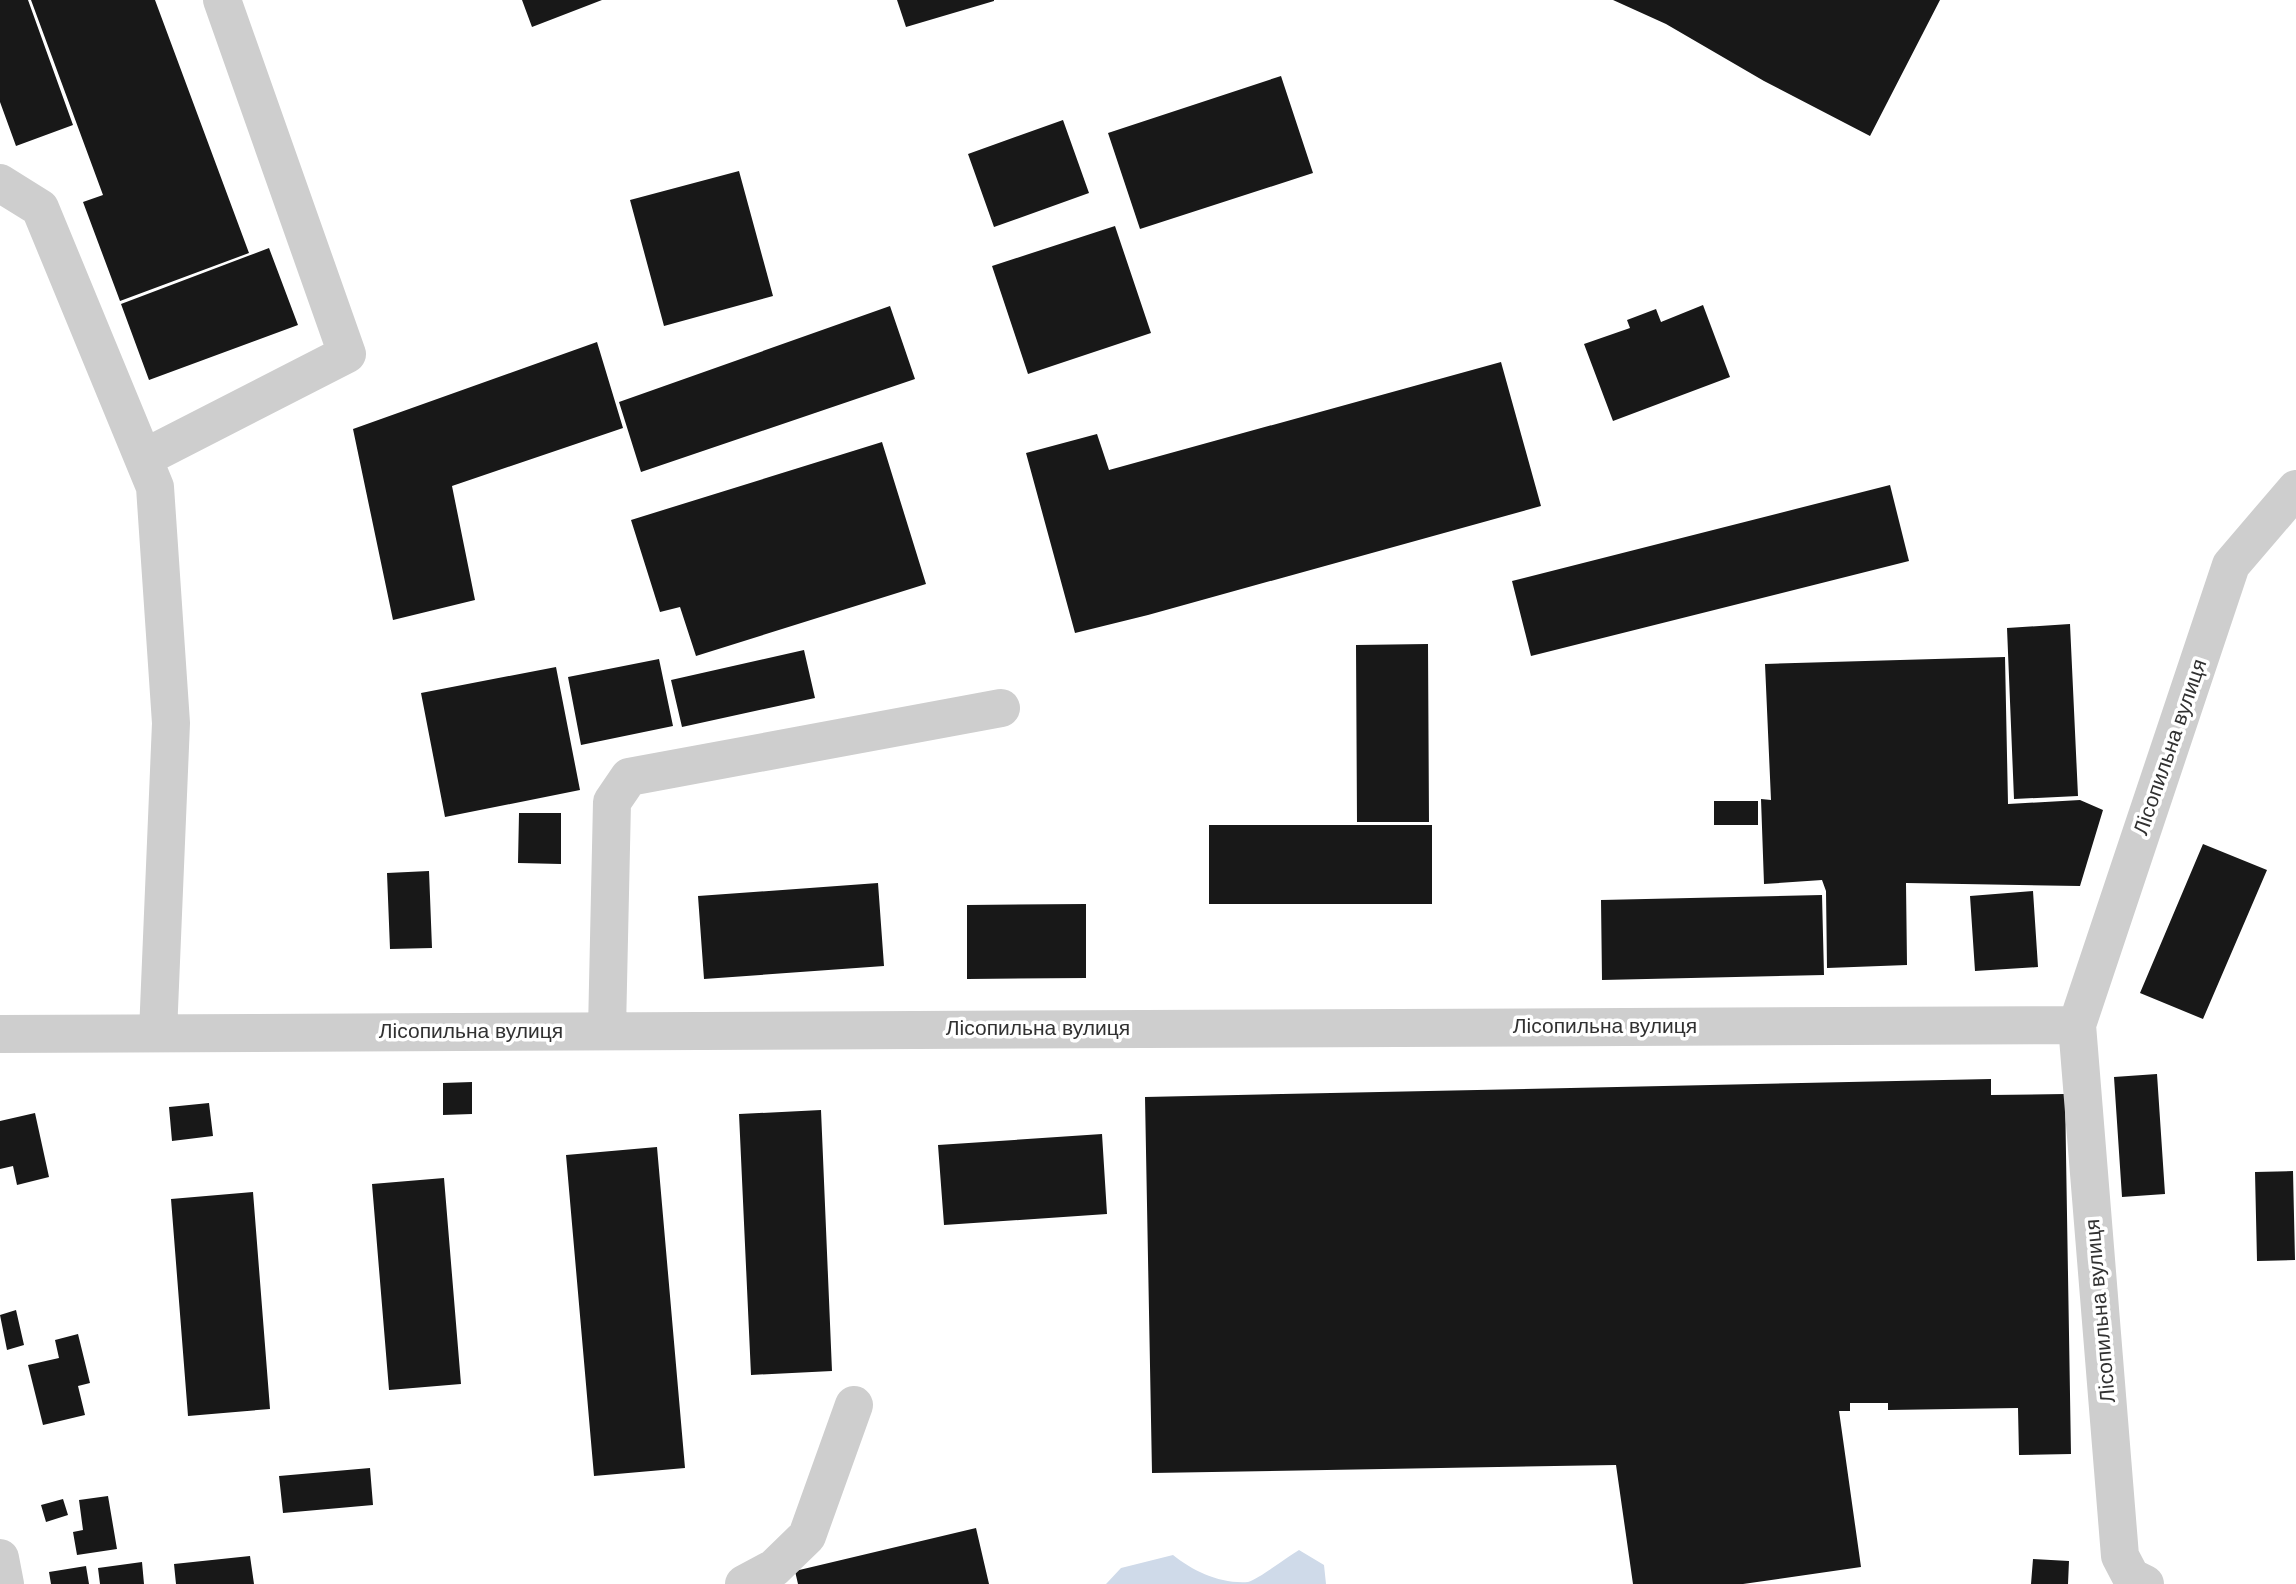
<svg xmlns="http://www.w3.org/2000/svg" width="2296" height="1584" font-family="Arial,sans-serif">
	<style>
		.water { fill: #cfdae9 }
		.building { fill: #181818 }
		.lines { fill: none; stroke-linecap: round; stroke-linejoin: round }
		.minor { stroke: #cecece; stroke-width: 38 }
		.labels { text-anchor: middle; stroke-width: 7; stroke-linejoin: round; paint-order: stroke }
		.street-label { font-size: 21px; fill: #313131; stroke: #fff }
	</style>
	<rect width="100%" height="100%" fill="#fff"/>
	<path class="water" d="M1299 1550 1324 1565 1326 1584H1106L1121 1568 1173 1555C1193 1571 1220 1584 1248 1582 1260 1578 1287 1557 1299 1550Z"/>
	<path class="building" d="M0 0H28L73 125 16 146 0 102Z
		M31 0H155L249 253 120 301 83 202 103 195Z
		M522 0H602L532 27Z
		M897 0H994V1L906 27Z
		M1613 0H1940L1870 136 1764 81 1666 24Z
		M1281 76 1313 173 1140 229 1108 133Z
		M1063 120 1089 193 994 227 968 154Z
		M739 171 773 296 664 326 630 200Z
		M1115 226 1151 333 1028 374 992 266Z
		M269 248 298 325 149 380 121 304Z
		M1703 305 1730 377 1613 421 1584 344 1630 328 1627 320 1656 309 1661 322Z
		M890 306 915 379 641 472 619 402Z
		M597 342 623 428 452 486 475 600 393 620 353 429Z
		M1501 362 1541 506 1148 615 1075 633 1026 453 1097 434 1109 470Z
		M882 442 926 584 696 656 680 607 660 612 631 520Z
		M1890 485 1909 561 1531 656 1512 581Z
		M2070 624 2078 796 2014 799 2007 628Z
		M1428 644 1429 822H1357L1356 645Z
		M804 650 815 698 682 727 671 680Z
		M2005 657 2008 804 2080 800 2103 810 2080 886 1906 883 1907 965 1827 968 1826 891 1822 880 1764 884 1761 799 1771 800 1765 664Z
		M659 659 673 726 581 745 568 677Z
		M556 667 580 790 445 817 421 693Z
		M1714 801H1758V825H1714Z
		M519 813H561V864L518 863Z
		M1209 825H1432V904H1209Z
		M2203 844 2267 870 2203 1019 2140 993Z
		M429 871 432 948 390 949 387 873Z
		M878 883 884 966 704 979 698 896Z
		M2033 891 2038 967 1975 971 1970 896Z
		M1822 895 1824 975 1602 980 1601 900Z
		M1086 904V978L967 979V905Z
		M2157 1074 2165 1194 2122 1197 2114 1077Z
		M1991 1079V1095L2065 1094 2071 1454 2019 1455 2018 1408 1888 1410V1403H1850V1411H1839L1861 1567 1743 1584H1633L1616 1465 1152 1473 1145 1097Z
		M472 1082V1114L443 1115V1083Z
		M209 1103 213 1136 172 1141 169 1107Z
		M821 1110 832 1371 751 1375 739 1114Z
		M35 1113 49 1177 17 1185 13 1166 0 1169V1121Z
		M1102 1134 1107 1214 944 1225 938 1145Z
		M657 1147 685 1468 594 1476 566 1155Z
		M2293 1171 2295 1260 2257 1261 2255 1172Z
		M444 1178 461 1384 389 1390 372 1184Z
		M253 1192 270 1409 188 1416 171 1199Z
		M16 1310 24 1345 7 1350 0 1315Z
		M78 1334 90 1383 78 1386 85 1415 43 1425 28 1365 59 1358 55 1340Z
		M370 1468 373 1505 283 1513 279 1476Z
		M108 1496 117 1549 77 1555 73 1532 83 1530 79 1500Z
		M63 1499 68 1515 46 1522 41 1505Z
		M976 1528 989 1584H798L795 1571Z
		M250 1556 254 1584H176L174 1564Z
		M2033 1559 2069 1561 2068 1584H2031Z
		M142 1562 144 1584H100L98 1568Z
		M86 1566 89 1584H51L49 1572Z"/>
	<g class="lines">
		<path class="minor" d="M0 183 40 208 155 487 171 723 158 1033
			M144 458 347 354 222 0
			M607 1030 612 802 629 777 1001 708
			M0 1034 2077 1025
			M0 1558 5 1584
			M744 1584 774 1568 807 1536 854 1405
			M2145 1584 2131 1577 2120 1556 2077 1025 2231 565 2296 489"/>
	</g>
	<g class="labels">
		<g class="street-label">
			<text transform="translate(2170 747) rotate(-71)" y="7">Лісопильна вулиця</text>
			<text x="1605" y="1033">Лісопильна вулиця</text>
			<text x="1038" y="1035">Лісопильна вулиця</text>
			<text x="471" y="1038">Лісопильна вулиця</text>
			<text transform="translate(2100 1311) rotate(-95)" y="7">Лісопильна вулиця</text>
		</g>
	</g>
</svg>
